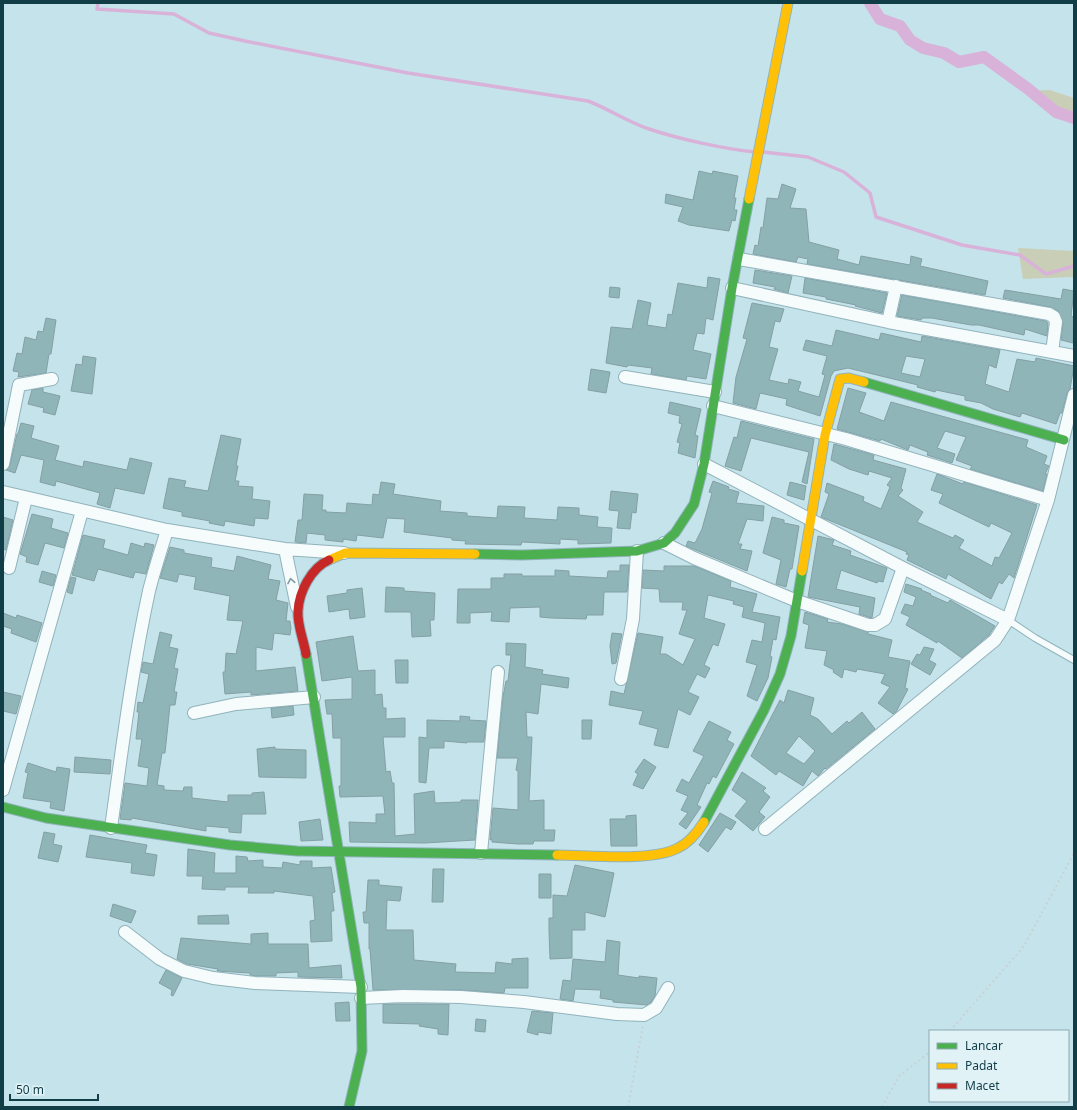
<svg xmlns="http://www.w3.org/2000/svg" width="1077" height="1110" font-family="'Noto Sans',sans-serif">
	<style>
		.green { fill: #c9cfb7 }
		.lines { fill: none; stroke-linecap: round; stroke-linejoin: round }
		.stream { stroke: #d9b2d9; stroke-width: 3.5 }
		.canal { stroke: #d9b2d9; stroke-width: 12 }
		.building { fill: #90b5b9; stroke: #83a0a4; fill-rule: evenodd }
		.lane-casing { stroke: #91b3bb; stroke-width: 8 }
		.street-casing { stroke: #91b3bb; stroke-width: 14 }
		.fast-casing { stroke: #91b3bb; stroke-width: 11 }
		.slow-casing { stroke: #91b3bb; stroke-width: 11 }
		.jam-casing { stroke: #91b3bb; stroke-width: 11 }
		.path { stroke: #c8d2d5; stroke-width: 2; stroke-dasharray: 2 3; stroke-linecap: butt }
		.lane { stroke: #f6fbfc; stroke-width: 6 }
		.street { stroke: #f6fbfc; stroke-width: 12 }
		.fast { stroke: #4caf50; stroke-width: 9 }
		.slow { stroke: #ffc107; stroke-width: 9 }
		.jam { stroke: #c62828; stroke-width: 9 }
		.oneway { stroke: #849ca2 }
	</style>
	<rect width="100%" height="100%" fill="#c5e3eb"/>
	<path class="green" d="M1050 90 1074 98V123L1052 116 1024 91Z
		M1018 248 1074 251V277L1023 279Z"/>
	<g class="lines">
		<path class="stream" d="M98 3 97 9 174 14 209 33 245 41 408 73 588 101C609 109 628 122 649 129 679 139 724 149 755 152
			M763 152 808 157 844 172 870 193 876 217 962 245 1020 255 1046 274 1074 266"/>
		<path class="canal" d="M870 3 880 19 900 26 910 40 923 48 944 53 959 62 984 57 1027 88 1056 112 1074 118"/>
	</g>
	<path class="building" d="M699 171 712 174 713 171 738 176 734 198H736L734 210H737L735 221 732 220 729 231 689 225 678 221 683 207 665 203 666 194 693 200Z
		M782 184 796 189 790 208 806 209 809 242 839 250 837 259 859 265 861 256 910 265 911 256 922 259 920 266 988 281 985 295 807 264 808 259 798 257 796 262 753 254 755 245 758 246 761 227 763 228 767 198 778 199Z
		M755 270 792 276 788 293 774 289 775 287 753 283Z
		M708 277 720 279 713 320 706 318 704 334 697 333 693 350 711 354 706 379 687 376 686 380 651 374 652 368 628 365 627 367 606 363 611 327 632 329 638 300 651 303 647 325 666 328 668 314 672 315 678 283 707 288Z
		M805 278 887 293 882 313 855 306 856 305 826 299V297L803 293Z
		M610 287 620 288 619 298 609 297Z
		M1063 289 1074 291 1071 316 1074 317 1073 343 1061 340 1063 323 1058 311 1050 307 1003 298 1005 290 1061 299Z
		M902 295 1046 321 1048 323 1047 336 1025 329 1024 335 979 325H971L932 318H922L921 320 897 316Z
		M752 303 784 309 780 322 775 321 769 347 778 349 769 380 788 384 789 379 801 382 798 391 819 397 825 375 822 374 827 356 803 350 806 340 832 346 836 330 879 340 881 333 921 342 922 336 1000 350 996 368 989 365 985 384 1009 392 1017 359 1035 362 1036 358 1074 366 1070 389 1067 393 1062 413H1060L1056 424 1022 413 1020 417 993 409 981 403 965 400V396L936 390 935 392 917 387 918 385 848 368 834 371 831 376 820 416 786 405 787 399 760 393 756 409 733 403 736 377 747 339 743 338ZM906 356 925 359 920 377 901 373Z
		M46 318 56 320 51 354H49L46 373 18 377 19 372 13 371 17 353 22 354 25 337 36 340 38 331 43 332Z
		M83 356 96 358 92 394 71 391 76 364 82 365Z
		M591 369 610 372 606 393 588 390Z
		M43 388V392L60 396 55 415 43 412 44 408 28 404 32 390Z
		M848 388 866 393 859 412 884 421 891 402 1028 440 1026 447 1047 456 1044 464 1049 466 1045 474H1047L1043 491 970 469 972 466 956 460 966 437 945 431 937 448 955 454 952 463 927 455 928 452 910 445 908 450 881 439 880 441 837 429Z
		M670 402 701 409 695 435 698 436 695 458 678 453 680 443 677 442 682 424 679 423 680 416 668 413Z
		M741 421 814 439 807 484 802 482 809 452 751 438 741 471 725 466 734 437 737 438Z
		M21 423 34 426 31 438 59 446 55 460 83 467 84 461 127 470 130 458 152 463 144 494 115 488 110 508 97 504 100 493 56 481 55 486 40 482 44 460 21 455 15 473 6 470 10 465 17 434H18Z
		M221 435 241 439 236 466H238L235 481H239L238 486 253 487 252 499 270 501 268 519 255 518 254 526 225 521 224 526 209 523 210 521 182 516V512L163 508 169 478 186 481 184 487 208 491Z
		M834 444 874 455 873 460 906 469 901 488 903 490 898 496 923 512 917 522 953 538 955 535 964 540 959 548 992 566 995 557 999 558 1012 533 991 523 989 527 939 503 943 494 931 490 937 474 963 484 964 482 1037 505 1014 578 1009 574 1002 584 999 582 991 599 948 574 946 579 907 560 909 555 906 554 907 552 821 517 829 494 825 492 827 483 864 497 863 501 881 509 890 487 887 485 892 478 869 471 868 475 849 469 831 460Z
		M713 481 729 487 728 489 739 492 736 503 764 506 763 521 747 519 738 544H742L740 549 752 551 747 571 686 546 688 541 695 543 702 529 712 493 709 492Z
		M381 482 395 484 393 494 441 501 440 511 467 513V516L497 518 498 506 525 507 524 518 557 520 558 507 579 508V515L598 517 597 527 612 528 611 543 578 544V540L560 539V544L522 542 521 545 465 544 466 541 452 540V538L404 532 405 519 387 518 383 538 357 535 356 541 343 539V542L325 540V535L307 533 306 543 295 542 298 520H302L304 494 323 495 322 510H326V512L346 513 347 503 372 505 373 494 379 495Z
		M790 482 806 486 804 500 787 495Z
		M611 491 638 494 636 513 632 512 630 529 617 528 619 511 609 510Z
		M32 514 53 519 51 528 68 533 64 548 45 543 38 565 26 562 27 557 20 554Z
		M3 517 13 520 6 550 3 549Z
		M772 517 784 520V523L799 526 792 569H790L786 587 776 584 781 560 763 553Z
		M83 535 105 540 103 548 128 555 131 543 144 547 145 543 154 545 146 574 135 572 133 578 98 569 94 581 72 575Z
		M818 536 834 540 832 545 851 551 850 555 887 568 883 582 878 581 877 583 841 570 836 589 875 598 872 618 859 614 860 607 808 597Z
		M170 547 184 550V553L212 558 211 567 234 571 237 556 271 565 268 579 280 581 276 600 288 603 286 621H290L291 628 290 635 274 633 272 650 256 647V671L295 667 298 691 251 695V692L225 694 223 672H225L226 653 236 654 243 621 227 620 230 596 194 589 196 577 179 574 177 582 160 578Z
		M620 565H629L627 592H604L603 615H587L586 619 551 618 540 617V607L510 608 509 622 491 621 492 612 470 613V623H457L458 589H491V578H504V574H522V576H555V570L569 571V576L607 578 608 571H620Z
		M664 566H694L731 581 730 587 757 594 752 612 780 617 776 640 773 639 770 656 772 657 768 678 757 701 747 696 757 665 746 662 752 640 762 642 765 623 742 617 744 607 733 604 734 601 708 595 704 618 725 624 718 646 713 644 704 665 710 668 705 678 697 674 688 692 699 697 690 715 678 709 668 748 654 745 658 729 639 724 643 711 609 705 611 691 624 694 638 633 663 637 660 654H666L683 665 695 639 679 634 687 610H682L683 602H660L659 589 642 588 643 570 664 571Z
		M42 571 56 575 53 586 39 582Z
		M71 577 76 578 72 594 67 592Z
		M906 584 922 589 921 590 931 594 930 595 948 603 950 600 995 626 989 635 962 658 938 641 937 643 906 625 910 617 901 613 905 604 913 606 916 597 904 592Z
		M386 587 404 588V591L435 593 434 620H430L431 636 412 637 411 612H385Z
		M362 588 365 617 350 619 349 609 329 612 327 596 347 593V590Z
		M805 612 828 619 827 622 842 624 868 632V634L892 640 888 657 910 661 905 688 908 689 896 712 893 714 878 703 890 687 881 683 885 674 857 669 856 672 844 669 842 678 833 672 834 670 824 665 827 651 805 648 809 625 803 623Z
		M3 613 16 618 17 615 42 623 36 642 11 633 12 629 3 626Z
		M160 632 172 635 169 647 178 649 174 668 178 669 174 692H177L175 705H170L165 753H162L157 785 164 786V790L183 791 184 787H192V798L228 802V795H252V793L264 792 266 814H242L241 833 229 832V828L206 826V831L132 818 131 820 120 819 125 783 147 786 149 768 138 766 142 739H136L139 712H137L138 702 143 703 149 674 141 672 143 662 153 664Z
		M612 633 622 634 616 663 612 664 610 646Z
		M353 636 358 671 375 670V695L382 694 383 708H386V719L405 718V737H383L386 772 390 771 392 783H394L395 836 415 834 414 794 434 791 435 803 461 802V800H478L475 840 425 843 350 842 349 822 376 823V814H385L383 796 340 797 339 786H341V738H333L332 714H327L325 700 352 699V677L322 681 316 642Z
		M506 643 526 644 525 667 543 670 542 674 569 678 568 688 541 684 538 714 526 712 527 737H532L529 801 544 800V830H555L554 841H534L533 844H518L492 842V839L490 840 493 808 518 810V771L516 770 518 758H497L503 697 506 681H508L511 655H506Z
		M924 647 934 649 929 660 936 664 930 675 911 664 917 654 920 655Z
		M395 660H408V683H396Z
		M788 690 814 698 810 715 818 719 832 734 847 721 849 723 862 712 875 729 826 769 825 768 818 776 812 771 803 786 779 771 776 775 751 756 780 700 784 703ZM799 736 815 751 804 764 786 753Z
		M3 692 21 696 16 714 3 711Z
		M293 706 294 715 272 718 271 708Z
		M460 716 470 717 469 720 486 721 484 742H467V743L444 741V748H429L426 783 419 782V737L427 738V720L460 721Z
		M582 720H592L591 739H582Z
		M709 721 731 732 727 740 734 744 716 778 713 776 709 784 707 783 697 805 701 807 686 829 679 824 688 813 681 810 688 796 676 791 682 779 689 783 704 756 693 751Z
		M275 747V749L306 750V778L259 777 257 749Z
		M75 757 111 760 110 774 74 772Z
		M644 759 656 767 643 789 633 785 638 774 635 772Z
		M28 763 56 772 57 767 70 769 64 811 50 808 51 802 23 798 28 773 25 772Z
		M742 772 766 788 763 791 770 797 759 812 765 817 753 831 735 816 747 801 732 790Z
		M720 813 736 822 731 830 726 827 708 852 699 845Z
		M636 815 637 846H611L610 819H626V816Z
		M320 819 323 840 301 841 299 822Z
		M44 832 55 834 53 844 62 846 58 862 38 858Z
		M90 835 147 845 145 853 157 855 154 876 131 873 132 863 86 857Z
		M188 849 215 853 214 873H236V856L247 857 248 861 263 860V867L282 868 283 862 300 865V861H312V868L331 867 335 892 332 893 334 911H331L332 941 311 942 310 921 315 920 313 896 274 891V893H248L249 887H225V890L202 889 203 876H187Z
		M575 865 614 873 605 917 585 912V930H572V958L550 959 549 930V918H553V895L567 896Z
		M433 869H444L443 902H432Z
		M539 874H551V898H539Z
		M368 880H379V885L402 887 400 901 387 900 386 930H413L414 960 456 964 455 972 495 973 496 962 512 964V959L528 958V988H505L504 993 461 990H373L370 949H369V923H364L363 912H366Z
		M113 904 136 911 131 923 110 916Z
		M228 915 229 924H198V916Z
		M268 933V944H308L309 968 341 965 342 978 298 977V972L276 973V976H256L250 975V973L217 971 218 969 187 964 177 959 181 938 251 944V934Z
		M607 940 620 942 618 975 639 978V976L657 978 655 996 651 1002 647 1005 613 1002V1000L600 998 601 990 575 989 573 1001 560 999 563 980 571 981 573 959 605 962Z
		M166 970 182 978 173 996 171 995 172 990 159 983Z
		M349 1002 350 1021H336L335 1003Z
		M383 1004H449L448 1035 438 1034V1029L419 1026 420 1024 383 1023Z
		M532 1011 553 1013 551 1034 538 1032V1035L527 1032Z
		M476 1019 486 1020 485 1032 475 1031Z"/>
	<g class="lines">
		<defs>
			<path id="lane" d="M1008 620 1035 638 1074 660"/>
			<path id="street" d="M739 259 1049 314 1054 317 1056 322 1052 352
				M732 288 888 322 1074 356
				M888 322 896 286
				M625 377 715 392
				M713 406 846 439 1048 500
				M3 464 19 385 52 379
				M704 464 903 568 1008 620
				M3 492 167 530 285 549 344 553
				M664 543 694 558 797 601 868 625H875L885 619 903 568
				M285 549 297 607
				M9 568 26 498
				M621 679 633 619 637 551
				M194 713 236 704 314 697
				M3 790 82 511
				M111 828C122 749 132 669 149 591 154 571 161 550 167 530
				M765 829 995 640 1008 620 1048 500 1074 395
				M481 853 498 672
				M125 932 160 959 184 971 213 978 255 983 361 987
				M361 998 403 996 461 997 524 1002 617 1014 644 1015 656 1008 668 988"/>
			<path id="fast" d="M864 382 1064 440
				M475 554 522 555 637 551 664 543 675 533 694 504 704 464 732 288 749 199
				M306 654 361 987 362 1051 349 1107
				M3 807 46 818 230 845 297 851 557 855
				M704 822 764 710 780 674 791 636 802 571"/>
			<path id="slow" d="M749 199 788 3
				M329 560 345 553 475 554
				M802 571 825 435 840 379 849 378 864 382
				M557 855C588 855 652 862 678 848 689 843 697 833 704 822"/>
			<path id="jam" d="M306 654C304 641 297 625 298 611 299 592 311 568 329 560"/>
		</defs>
		<use href="#lane" class="lane-casing"/>
		<use href="#street" class="street-casing"/>
		<use href="#fast" class="fast-casing"/>
		<use href="#slow" class="slow-casing"/>
		<use href="#jam" class="jam-casing"/>
		<path class="path" d="M950 1031 1024 946 1074 853
			M628 1107 643 1025
			M882 1107 899 1076 930 1052"/>
		<use href="#lane" class="lane"/>
		<use href="#street" class="street"/>
		<use href="#fast" class="fast"/>
		<use href="#slow" class="slow"/>
		<use href="#jam" class="jam"/>
	</g>
	<defs><path id="oneway-chevron" d="M-2-3.5L2.5 0L-2 3.5" fill="none" stroke-width="1.6" stroke-linecap="round" stroke-linejoin="round"/></defs>
	<use class="oneway" href="#oneway-chevron" transform="translate(291 581) rotate(-101)"/>
	<rect width="1077" height="1110" fill="none" stroke="#113d47" stroke-width="8"/>
	<rect x="929" y="1030" width="140" height="72" fill="#e1f2f7" stroke="#8eaab1"/>
	<rect x="937" y="1043" width="20" height="6" fill="#4caf50" stroke="#8eaab1"/>
	<text x="965" y="1050" font-size="12" fill="#113d47">Lancar</text>
	<rect x="937" y="1063" width="20" height="6" fill="#ffc107" stroke="#8eaab1"/>
	<text x="965" y="1070" font-size="12" fill="#113d47">Padat</text>
	<rect x="937" y="1083" width="20" height="6" fill="#c62828" stroke="#8eaab1"/>
	<text x="965" y="1090" font-size="12" fill="#113d47">Macet</text>
	<path d="M10 1094v6h88v-6" fill="none" stroke="#113d47" stroke-width="2"/>
	<text x="16" y="1094" font-size="12" fill="#113d47" stroke="#e1f2f7" stroke-width="3" paint-order="stroke">50 m</text>
</svg>
